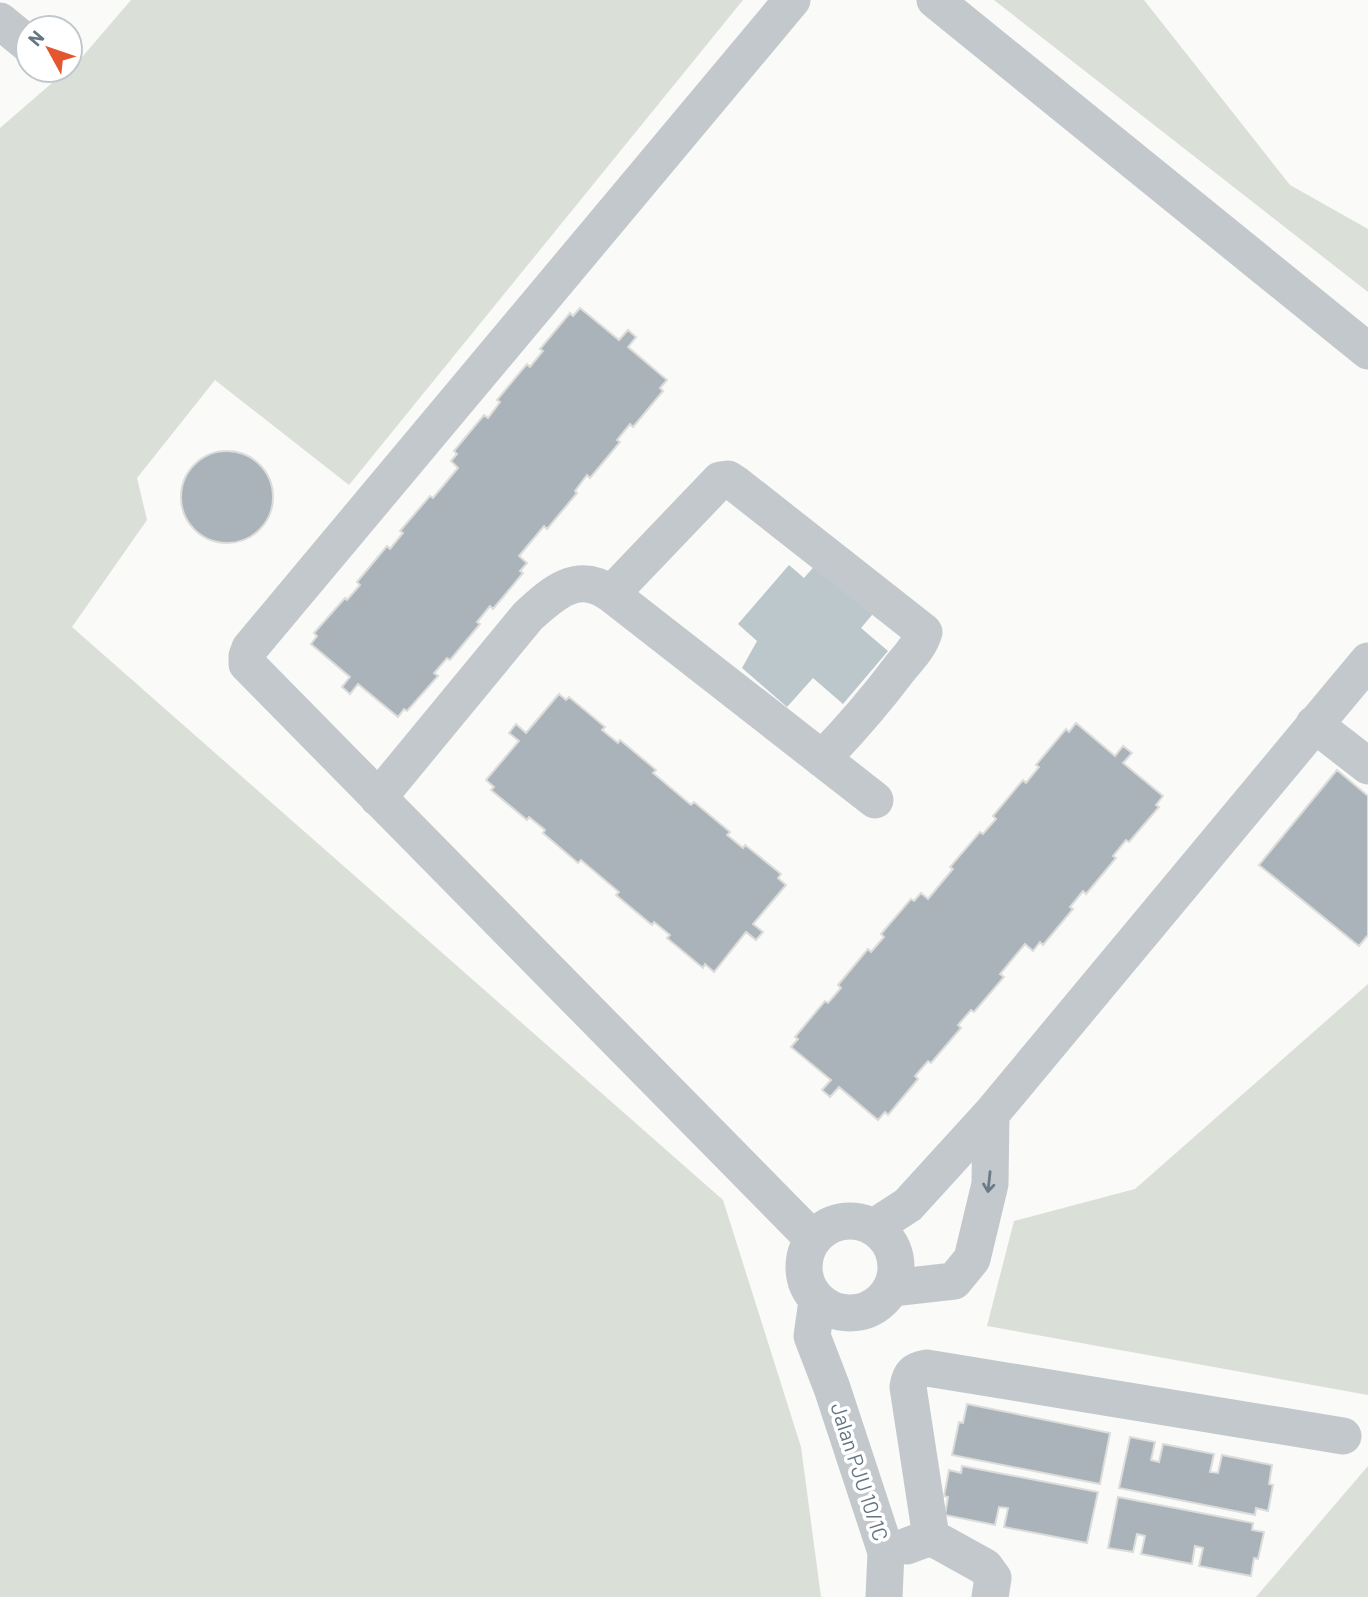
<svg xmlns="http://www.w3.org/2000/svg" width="1368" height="1597" font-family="Barlow,sans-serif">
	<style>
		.green { fill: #dadfd7 }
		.water { fill: #bbc7cb }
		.building { fill: #aab3b9; stroke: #dcdcda; stroke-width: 2 }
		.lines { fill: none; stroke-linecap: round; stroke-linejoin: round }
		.minor { stroke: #c3c8cc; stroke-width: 37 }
		.oneway { stroke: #6a7a87 }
		.labels { text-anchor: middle; stroke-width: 7; stroke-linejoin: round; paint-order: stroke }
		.street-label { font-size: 21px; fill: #657683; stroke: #fff }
	</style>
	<rect width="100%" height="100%" fill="#fafaf8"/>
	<path class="green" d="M131 0H743L349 485 215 380 137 478 147 520 72 627 723 1200 801 1447 821 1597H0V128L67 70H70V67L83 56Z
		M994 0H1144L1290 185 1368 229V292Z
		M1368 984V1395L987 1326 1014 1221 1135 1189Z
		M1368 1466V1597H1256Z"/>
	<path class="water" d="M831 547 888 596 861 628 888 651 843 704 813 678 787 707 742 668 757 641 738 624 789 565 804 578Z"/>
	<path class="building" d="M580 308 619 340 628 330 636 337 628 347 667 380 660 388 663 391 633 427 630 424 617 440 620 442 590 478 587 475 575 491 577 493 547 529 544 526 519 556 527 563 520 571 523 573 493 609 490 606 477 622 480 624 450 660 447 658 434 673 438 676 407 711 404 709 398 717 358 684 350 694 342 687 350 677 311 644 317 636 314 633 345 598 347 600 360 585 357 582 387 546 390 549 403 533 400 531 430 496 433 498 458 468 451 461 457 454 454 451 484 415 488 418 500 402 497 400 527 364 530 367 543 351 540 349 570 313 573 316Z
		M181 497a46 46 0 1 1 92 0a46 46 0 1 1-92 0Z
		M559 694 566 700 569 697 605 727 602 730 618 743 620 740 656 770 653 773 691 805 694 802 730 832 727 835 743 848 745 845 781 874 778 878 786 885 753 924 763 932 756 940 746 932 714 972 705 964 703 968 667 938 670 935 654 922 652 925 616 895 619 892 581 860 578 863 543 833 545 830 529 817 527 820 491 790 494 787 486 780 519 741 509 733 516 724 526 733Z
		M1076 723 1115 756 1123 746 1132 753 1123 763 1163 796 1156 805 1159 807 1129 842 1126 840 1113 856 1116 858 1086 894 1083 891 1070 907 1073 909 1043 945 1040 942 1033 951 1025 944 1000 974 1004 977 974 1012 971 1010 958 1025 961 1028 931 1063 928 1061 915 1076 918 1079 888 1115 885 1112 878 1120 839 1087 830 1097 822 1090 831 1080 791 1047 798 1039 795 1037 825 1001 828 1003 841 988 838 985 868 949 871 952 884 937 881 934 911 899 914 901 921 893 928 899 953 869 950 867 980 832 983 834 996 819 993 816 1023 780 1026 783 1039 767 1036 765 1066 729 1069 732Z
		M1337 770 1368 796V935L1359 946 1259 865Z
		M967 1404 1110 1433 1100 1484 952 1455 959 1422 963 1423Z
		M1130 1437 1155 1442 1151 1460 1159 1462 1163 1444 1214 1454 1210 1472 1218 1473 1222 1455 1272 1465 1269 1484 1273 1485 1268 1511 1256 1508 1255 1515 1119 1488Z
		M962 1466 1098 1492 1087 1543 1004 1527 1008 1508 999 1507 995 1525 945 1515 948 1497 944 1496 949 1470 961 1473Z
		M1118 1497 1253 1523 1252 1530 1264 1532 1258 1559 1254 1558 1251 1576 1199 1566 1203 1548 1195 1546 1192 1564 1141 1554 1145 1536 1137 1534 1133 1552 1108 1548Z"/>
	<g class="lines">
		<path class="minor" d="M792 0 250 648 247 656V664L813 1239
			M935 0 1368 351
			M0 21 28 44
			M611 594 720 480 728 479 737 485 924 632C920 646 909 657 900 668 876 700 850 730 822 759
			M1314 724 1368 766
			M378 798 528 616C553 593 578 570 611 594L875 800
			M804 1267a46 46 0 1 1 92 0a46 46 0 1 1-92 0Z
			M874 1227 908 1205 991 1114 1368 661
			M892 1288 954 1281 972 1259 990 1184 991 1114
			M817 1301 812 1336 832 1388 886 1552 884 1597
			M931 1537 908 1387C910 1374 914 1370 927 1368L1343 1436
			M907 1546 931 1537 985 1567 993 1578 990 1597"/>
	</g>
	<defs><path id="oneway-shaft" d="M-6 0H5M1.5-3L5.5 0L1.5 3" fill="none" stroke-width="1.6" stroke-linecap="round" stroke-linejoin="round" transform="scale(1.75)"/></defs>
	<use class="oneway" href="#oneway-shaft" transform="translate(989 1182) rotate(96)"/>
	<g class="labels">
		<g class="street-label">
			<text transform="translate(859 1472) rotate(72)" y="7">Jalan PJU 10/1C</text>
		</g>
	</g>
	<g transform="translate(49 49) rotate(310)"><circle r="33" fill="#ffffff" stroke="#c1c8cd" stroke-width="2"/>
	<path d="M0-5L12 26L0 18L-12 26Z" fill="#e4572e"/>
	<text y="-10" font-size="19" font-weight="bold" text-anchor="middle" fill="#657683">N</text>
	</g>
</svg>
